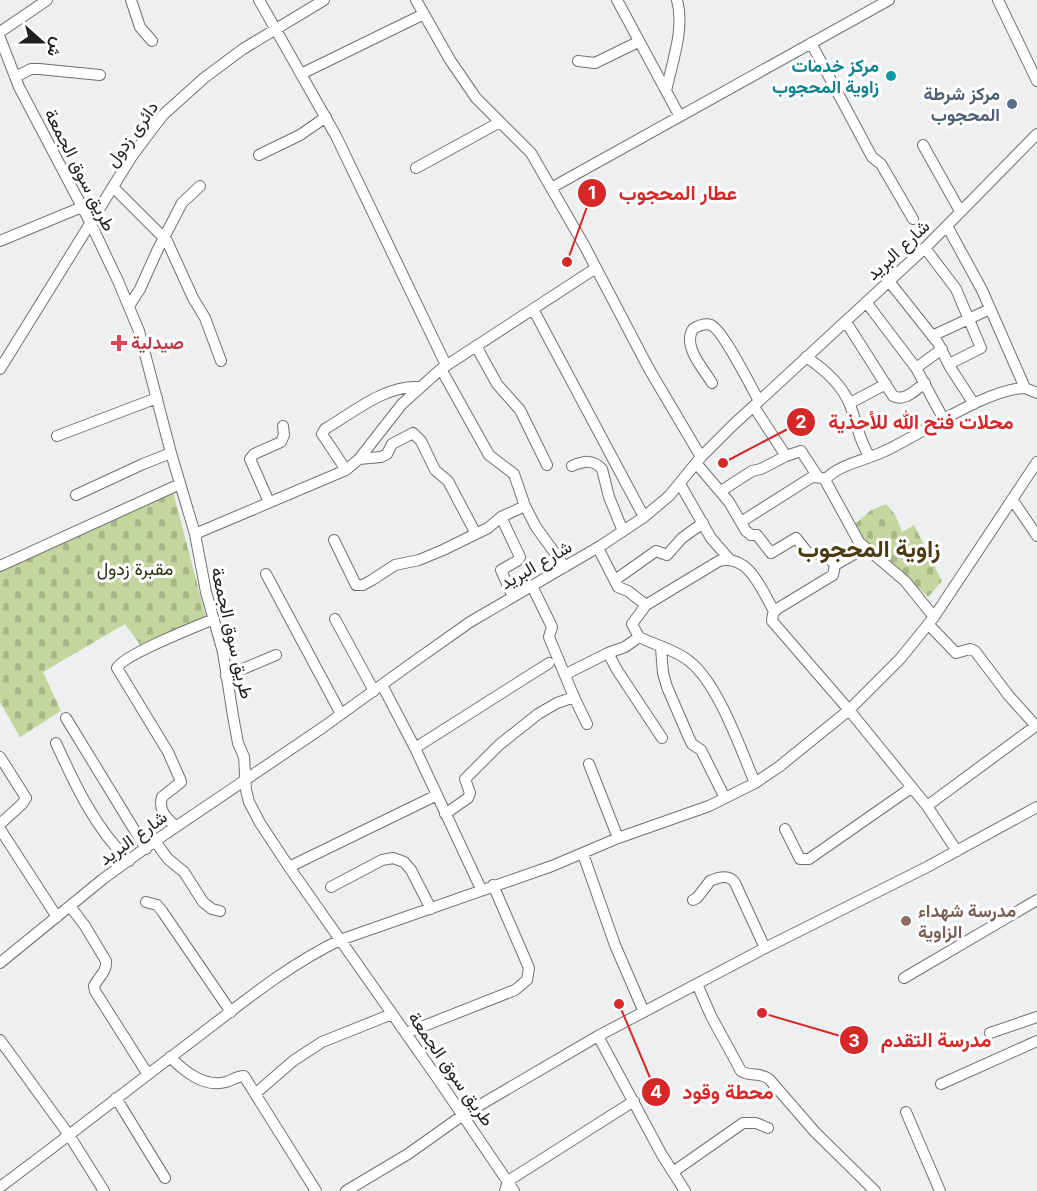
<svg xmlns="http://www.w3.org/2000/svg" width="1037" height="1191" font-family="Inter,Vazirmatn,sans-serif">
	<style>
		.cemetery { fill: url(#cemetery-stones) }
		.lines { fill: none; stroke-linecap: round; stroke-linejoin: round }
		.minor-casing { stroke: #707173; stroke-width: 12 }
		.minor { stroke: #fff; stroke-width: 10 }
		.culture-dot { fill: #0f9aa8; stroke: #fff; stroke-width: 2 }
		.service-dot { fill: #5c6f8a; stroke: #fff; stroke-width: 2 }
		.health-dot { fill: #e0444e; stroke: #fff; stroke-width: 2 }
		.education-dot { fill: #8d6e63; stroke: #fff; stroke-width: 2 }
		.labels { text-anchor: middle; stroke-width: 6; stroke-linejoin: round; paint-order: stroke }
		.culture-label { font-size: 18px; font-weight: bold; fill: #0d838f; stroke: #fff; text-anchor: end }
		.service-label { font-size: 18px; font-weight: bold; fill: #4e5e75; stroke: #fff; text-anchor: end }
		.street-label { font-size: 18px; fill: #1e1f1f; stroke: #fff }
		.health-label { font-size: 18px; font-weight: bold; fill: #be3a42; stroke: #fff; text-anchor: start }
		.park-label { font-size: 18px; fill: #27300b; stroke: #fff }
		.education-label { font-size: 18px; font-weight: bold; fill: #785e54; stroke: #fff; text-anchor: start }
		.district-label { font-size: 24px; font-weight: bold; fill: #4b3b13; stroke: #fff }
		.leader { fill: none; stroke: #d62828; stroke-width: 2 }
		.callout-dot { fill: #d62828; stroke: #fff; stroke-width: 2 }
		.mark-label { font-size: 18px; text-anchor: middle; font-weight: bold; fill: #fff }
		.callout-label { font-size: 20px; text-anchor: middle; font-weight: bold; fill: #d62828; stroke: #fff; stroke-width: 6; stroke-linejoin: round; paint-order: stroke }
	</style>
	<defs>
		<pattern id="cemetery-stones" width="16" height="16" patternUnits="userSpaceOnUse" patternTransform="scale(1.5)"><rect width="16" height="16" fill="#c5d59e"/><path d="M2 7V4a2 2 0 0 1 4 0v3zM10 15v-3a2 2 0 0 1 4 0v3z" fill="#a9b688"/></pattern>
	</defs>
	<rect width="100%" height="100%" fill="#edeff0"/>
	<path class="cemetery" d="M173 491 206 618 141 646 125 624 43 672 61 711 20 737 0 702V569Z
		M886 504 896 516 902 532 914 525 942 581 928 597 896 566 869 549 855 524 870 511Z"/>
	<g class="lines">
		<defs>
			<path id="minor" d="M131 0 140 27 152 41
				M259 0 336 136 446 365
				M416 0 450 60 476 98 531 153 584 245 649 369 701 457
				M617 0 679 115
				M998 0 1037 81
				M0 32 47 0
				M0 38 19 87 91 224 118 281 139 331 171 453 195 534 206 592 223 652 233 716 238 743 244 757 246 790 249 802 260 823 289 867 438 1079 514 1191
				M811 43 872 157 881 164 913 219
				M578 61 595 63 638 42
				M301 74 424 14
				M15 77 31 69H39L100 75
				M666 91C672 62 685 29 677 0
				M923 145 960 211
				M259 155 300 135 326 117
				M416 168 500 122
				M114 188 167 241 193 298 205 318 221 361
				M551 188 889 0
				M947 226 982 290 1025 388 1037 393
				M0 241 82 207
				M925 248 956 289 981 348 949 364
				M888 280 938 343 950 367 974 404
				M866 302 916 368 944 420
				M129 306 140 289 157 251 182 203 200 186
				M533 309 644 517
				M846 322 893 396C905 402 915 390 925 383
				M932 336 990 309
				M476 346 497 384 520 410 547 465
				M806 357C824 369 842 384 850 405 857 423 859 441 870 457
				M916 368 942 349
				M0 369 132 156 163 115 204 78 243 49 324 0
				M441 369 489 455 514 474 525 506 536 527 565 567
				M712 383C703 368 682 346 693 329 698 326 705 323 711 325 723 330 751 387 759 401
				M850 403 886 384
				M754 407 786 456 801 451 818 477
				M57 436 157 398
				M359 459 381 457 387 454 392 444 413 433 421 441 435 470 448 481 476 534
				M696 463 729 502 746 531 751 535H757L771 553 796 538 808 553C825 554 824 552 835 565
				M572 466C584 461 593 459 602 469L609 497 623 531
				M346 470 322 434 325 429C354 412 385 385 419 387
				M680 484 711 538 730 560
				M721 491 752 471 761 469 786 456
				M76 495 143 464 171 453
				M1012 499 1037 536
				M269 502 250 459 254 454 281 442 284 435 283 426
				M501 517 520 557 517 561 501 570 513 597
				M741 522 812 477 823 478
				M195 534 346 470 359 459 402 404 441 369 596 268
				M334 540 356 585H363L372 580 395 565 419 560 443 550 488 528 501 517 525 506
				M865 548 835 565 833 575 777 609 773 614 772 621 849 710 927 806 1037 725
				M0 566 180 484
				M266 574 341 714
				M615 580 656 551 667 555 682 538 703 523
				M646 605 719 561C749 553 762 591 774 611
				M934 617 905 581 859 542 825 480C838 464 868 460 887 450 921 434 989 388 1025 388
				M335 619 374 691
				M928 624 956 653 970 649 975 651 1009 696 1036 726
				M639 637C655 645 676 650 689 661 718 683 741 750 755 783
				M661 648 663 673 667 687 689 738 692 744 701 750 725 798
				M608 653 617 670 662 738
				M566 674 608 653 625 647 639 637 632 624 646 605 628 591 618 587 598 548
				M226 676 276 655
				M382 685 415 748 481 889
				M574 697 587 724
				M66 718 146 849
				M56 743C75 785 95 828 129 861
				M415 748 549 663
				M0 757 26 798 22 804 0 824
				M589 764 618 838
				M927 806 957 851
				M445 814 468 798 470 793 465 779 499 745 538 714 557 703 574 697 549 637 552 627 532 586
				M176 827C167 818 158 811 162 797L181 782 180 779 168 752 117 668C123 655 197 626 214 619
				M0 829 57 917
				M785 829 800 859H809L911 788
				M155 841 168 859 184 872 203 902 212 909 220 911
				M583 854 615 945 644 1012
				M289 867 435 796
				M331 887 382 860 393 858 404 862 411 870 431 909
				M693 900 697 898 710 881C719 877 729 874 735 883L765 948
				M146 902 157 905 162 911 231 1012
				M70 906 85 926 106 961C107 972 99 976 94 986L95 991 147 1073
				M0 963 103 879 155 841 322 728 405 668 470 622 602 545 644 517 669 496 701 457 732 426 925 248 1037 134
				M904 978 1037 900
				M697 984 711 1016 741 1071C750 1077 760 1072 769 1079L815 1132 875 1191
				M406 1033 515 990 527 980 529 968 493 885
				M990 1033 1037 1017
				M598 1036 662 1155 685 1191
				M0 1040 69 1135 104 1191
				M170 1057C184 1071 204 1088 226 1082 233 1080 237 1076 244 1076L316 1191
				M941 1084 1037 1041
				M255 1094 293 1061 322 1042 392 1014
				M116 1098 165 1178
				M906 1112 940 1191
				M673 1172 743 1123H756L768 1128
				M0 1187C66 1138 131 1087 196 1038 242 1003 288 965 340 940L552 866 618 838 709 806 755 783 780 766 849 710 900 659 934 617 1037 462
				M346 1191 408 1154 463 1115 598 1036 765 948 927 867 1037 807
				M505 1191 508 1181 634 1101"/>
		</defs>
		<use href="#minor" class="minor-casing"/>
		<use href="#minor" class="minor"/>
	</g>
	<circle class="culture-dot" cx="891" cy="76" r="6"/>
	<circle class="service-dot" cx="1012" cy="104" r="6"/>
	<path class="health-dot" d="M116 334h6v6h6v6h-6v6h-6v-6h-6v-6h6z"/>
	<circle class="education-dot" cx="906" cy="921" r="6"/>
	<g class="labels">
		<g class="culture-label">
			<text x="879" y="72">مركز خدمات<tspan x="879" dy="21">زاوية المحجوب</tspan></text>
		</g>
		<g class="service-label">
			<text x="1000" y="100">مركز شرطة<tspan x="1000" dy="21">المحجوب</tspan></text>
		</g>
		<g class="street-label">
			<text transform="translate(132 134) rotate(-54)" y="6">دائرى زدول</text>
			<text transform="translate(80 170) rotate(63)" y="6">طريق سوق الجمعة</text>
			<text transform="translate(898 250) rotate(-43)" y="6">شارع البريد</text>
			<text transform="translate(536 565) rotate(-30)" y="6">شارع البريد</text>
			<text transform="translate(232 633) rotate(77)" y="6">طريق سوق الجمعة</text>
			<text transform="translate(133 838) rotate(-36)" y="6">شارع البريد</text>
			<text transform="translate(451 1069) rotate(55)" y="6">طريق سوق الجمعة</text>
		</g>
		<g class="health-label">
			<text x="131" y="349">صيدلية</text>
		</g>
		<g class="park-label">
			<text x="135" y="575">مقبرة زدول</text>
		</g>
		<g class="education-label">
			<text x="918" y="917">مدرسة شهداء<tspan x="918" dy="21">الزاوية</tspan></text>
		</g>
		<g class="district-label">
			<text x="869" y="557">زاوية المحجوب</text>
		</g>
	</g>
	<path class="leader" d="M567 262L592 193M723 463L801 422M762 1013L854 1040M619 1004L656 1092"/>
	<g class="callout-dot">
		<circle cx="567" cy="262" r="6"/>
		<circle cx="723" cy="463" r="6"/>
		<circle cx="762" cy="1013" r="6"/>
		<circle cx="619" cy="1004" r="6"/>
		<circle cx="592" cy="193" r="15"/>
		<circle cx="801" cy="422" r="15"/>
		<circle cx="854" cy="1040" r="15"/>
		<circle cx="656" cy="1092" r="15"/>
	</g>
	<g class="mark-label">
		<text x="592" y="199">1</text>
		<text x="801" y="428">2</text>
		<text x="854" y="1047">3</text>
		<text x="656" y="1098">4</text>
	</g>
	<g class="callout-label">
		<text x="678" y="200">عطار المحجوب</text>
		<text x="921" y="429">محلات فتح الله للأحذية</text>
		<text x="936" y="1047">مدرسة التقدم</text>
		<text x="728" y="1099">محطة وقود</text>
	</g>
	<g transform="translate(42 42) rotate(111)" stroke="#ffffff" stroke-width="4.5" paint-order="stroke">
	<path d="M0-4.5L10 22L0 15L-10 22Z" fill="#1e1f1f"/>
	<text y="-9" font-size="16" font-weight="bold" text-anchor="middle" fill="#1e1f1f">ش</text>
	</g>
</svg>
